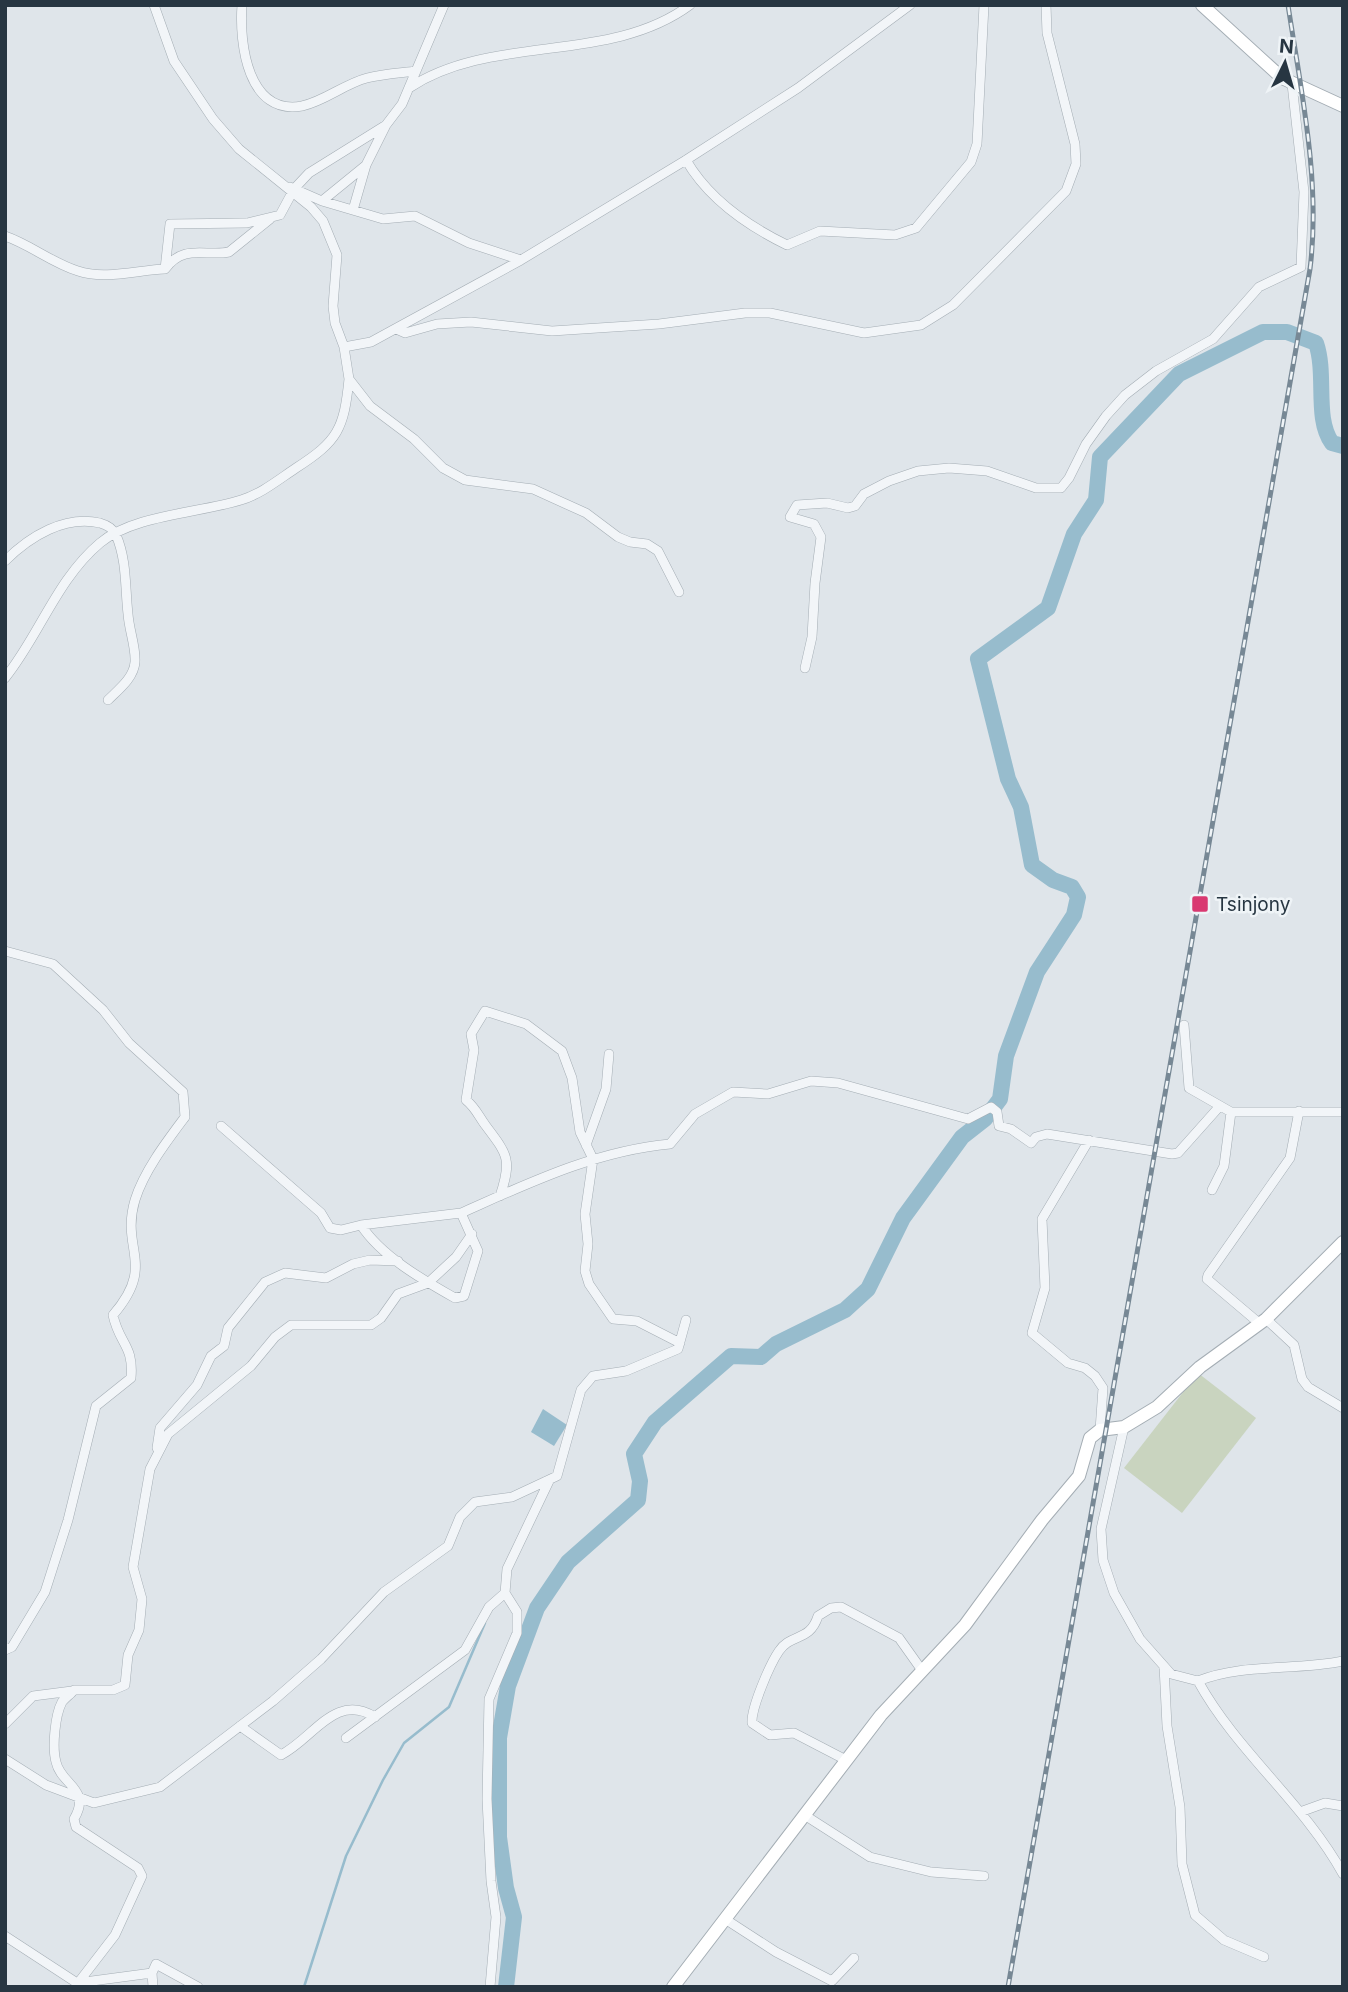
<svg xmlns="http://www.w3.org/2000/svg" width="1348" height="1992" font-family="Inter,sans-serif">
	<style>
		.green { fill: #c9d4bf }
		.water { fill: #97bccd }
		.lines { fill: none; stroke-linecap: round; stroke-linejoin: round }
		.stream { stroke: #97bccd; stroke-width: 2.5 }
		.river { stroke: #97bccd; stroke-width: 16 }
		.street-casing { stroke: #a4adb4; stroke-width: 10 }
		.secondary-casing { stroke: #a4adb4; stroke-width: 14 }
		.street { stroke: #f2f5f8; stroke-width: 9 }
		.secondary { stroke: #fff; stroke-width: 12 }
		.rail-casing { stroke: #778895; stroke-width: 5 }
		.rail { stroke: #eff4f7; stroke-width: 2.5; stroke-dasharray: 8; stroke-linecap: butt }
		.poi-dot { fill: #d93971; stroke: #eff4f7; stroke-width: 2.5 }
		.labels { text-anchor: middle; stroke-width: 5; stroke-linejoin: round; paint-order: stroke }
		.poi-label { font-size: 19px; fill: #273642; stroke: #eff4f7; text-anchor: start }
	</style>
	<rect width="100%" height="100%" fill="#dfe5ea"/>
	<path class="green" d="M1198 1373 1256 1418 1182 1513 1124 1468Z"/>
	<path class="water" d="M543 1409 567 1425 554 1446 531 1432Z"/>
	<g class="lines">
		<path class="stream" d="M304 1987 346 1856 383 1780 404 1743 449 1707 485 1623"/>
		<path class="river" d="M506 1987 514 1917 506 1888 499 1837V1738L508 1686 537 1608 568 1562 638 1500 640 1481 634 1454 655 1422 731 1356 761 1357 776 1344 845 1310 868 1289 903 1218 962 1137 985 1119 1000 1099 1006 1056 1037 972 1074 915 1078 897 1072 887 1053 880 1032 865 1021 807 1008 779 978 659 1048 608 1074 534 1096 500 1100 457 1179 374 1263 332H1287L1316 343C1327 375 1314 418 1332 443L1343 446"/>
		<defs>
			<path id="street" d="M154 5 174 61 213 119 239 149 311 207 323 221 337 255 333 306 335 323 344 347 371 342 521 260 686 160 798 88 910 5
				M242 5C239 44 248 116 302 106 325 101 344 84 367 78 382 74 400 73 416 71
				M409 88C492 33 609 65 690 5
				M686 160C708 198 748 226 787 245L820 231 895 235 916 228 971 162 977 144 984 5
				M290 187 322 201 383 219 415 216 469 243 521 260
				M322 201 365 166
				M353 210 366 165 386 125 402 104 444 5
				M5 236C31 245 52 263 78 271 104 280 138 270 165 269 184 243 206 257 229 252L270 219
				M165 269 170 224 247 223 280 215 294 189 309 173 386 125
				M396 329 405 333 437 324 471 322 552 331 659 324 745 313H770L864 333 921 325 953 305 1066 191 1076 164 1075 144 1047 33 1046 5
				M344 347 349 379 370 406 414 439 443 468 465 480 533 489 586 513 618 537 630 542 647 544 658 551 679 592
				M5 561C30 536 65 515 100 523 107 525 113 528 116 535 127 560 125 588 128 614 129 630 136 647 135 662 134 678 118 690 108 700
				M805 668 812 637 815 583 821 537 814 524 790 517 797 505 827 503 848 508 855 506 864 494 889 481 918 471 949 468 987 471 1036 488H1061L1069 478 1086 444 1106 416 1125 395 1156 371 1213 339 1259 287 1301 267 1304 192 1292 84
				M5 678C39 636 57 579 100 543 133 515 199 513 241 500 261 494 278 480 296 468 338 441 344 429 349 379
				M5 951 53 964 103 1010 129 1043 183 1092 185 1117C167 1141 144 1171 135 1200 120 1250 157 1264 113 1315 119 1344 134 1345 131 1378L96 1406 68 1520 45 1592 12 1647 5 1650
				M1184 1025 1189 1088 1231 1112H1343
				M221 1126 321 1213 330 1228 341 1230 361 1225 461 1213 478 1251 464 1296 455 1298C423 1280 381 1256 361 1225
				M1089 1140 1042 1219 1045 1288 1032 1333 1068 1363 1085 1368 1095 1376 1103 1388 1100 1430
				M586 1145 606 1089 609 1054
				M1212 1190 1224 1166 1231 1112
				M500 1196C512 1160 508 1155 486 1126 479 1117 476 1108 466 1100L474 1050 471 1034 485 1011 526 1024 562 1051 572 1078 580 1132 593 1159 585 1214 588 1244 585 1271 589 1284 613 1319 637 1321 680 1343
				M461 1213C529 1183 595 1151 670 1144L695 1114 733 1092 768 1094 811 1081 838 1083 968 1119 991 1107 997 1112 999 1126 1011 1129 1031 1143 1036 1137 1047 1134 1172 1154 1178 1153 1219 1107
				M1266 1319 1294 1345 1302 1379 1308 1387 1343 1408
				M1259 1323 1207 1279 1208 1275 1290 1158 1299 1111
				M1124 1427 1101 1529 1103 1560 1114 1593 1140 1639 1171 1674 1198 1681C1237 1752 1304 1803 1343 1874
				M157 1448 160 1428 197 1385 211 1356 224 1346 228 1328 265 1282 285 1273 326 1278 353 1264 370 1260 398 1261
				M1164 1666 1167 1726 1180 1807 1182 1864 1195 1915 1224 1940 1264 1957
				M1198 1681C1243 1663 1295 1671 1343 1661
				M5 1724 33 1696 72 1691
				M240 1726 281 1755C314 1738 335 1692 375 1717
				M346 1738 465 1650 489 1607 505 1593
				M5 1759 46 1785 94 1803 160 1787 273 1701 321 1659 384 1592 448 1546 460 1517 475 1502 512 1497 557 1476 581 1390 593 1376 626 1371 678 1349 686 1320
				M846 1760 794 1733 770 1735 752 1723C751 1708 770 1664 779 1651 791 1633 810 1642 818 1616L831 1608 841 1607 899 1638 921 1669
				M1300 1812 1325 1803 1343 1806
				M806 1816 870 1857 931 1872 984 1876
				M725 1919 776 1952 832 1981 854 1958
				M5 1936 77 1983 152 1973 156 1964 198 1987
				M152 1973 153 1987
				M75 1987 115 1935 142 1876 138 1868 76 1827 74 1819C92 1789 61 1785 56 1762 52 1747 55 1715 62 1702 65 1698 71 1694 74 1690H113L125 1685 128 1655 139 1630 142 1599 133 1567 150 1469 168 1434 251 1366 275 1337 291 1325H371L381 1318 398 1294 428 1283 456 1257 472 1234
				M490 1987 496 1917 491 1881 487 1799 489 1699 517 1633V1612L505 1593 507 1569 549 1481"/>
			<path id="secondary" d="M1202 5 1282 78 1343 106
				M673 1987 881 1715 965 1625 1042 1520 1079 1476 1090 1438 1100 1430 1124 1427 1157 1407 1200 1367 1266 1319 1343 1242"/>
		</defs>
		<use href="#street" class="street-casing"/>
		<use href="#secondary" class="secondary-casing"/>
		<use href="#street" class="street"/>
		<use href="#secondary" class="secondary"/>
		<defs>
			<path id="rail" d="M1008 1987 1310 269C1321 182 1301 91 1288 5"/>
		</defs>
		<use href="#rail" class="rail-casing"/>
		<use href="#rail" class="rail"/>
	</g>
	<rect class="poi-dot" x="1191" y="895" width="18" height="18" rx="3.5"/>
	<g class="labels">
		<g class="poi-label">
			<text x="1216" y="911">Tsinjony</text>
		</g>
	</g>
	<rect width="1348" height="1992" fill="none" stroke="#273642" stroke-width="14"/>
	<g transform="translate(1285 63) rotate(5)" stroke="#eff4f7" stroke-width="5" paint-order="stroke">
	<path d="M0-5L12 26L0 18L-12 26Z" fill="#273642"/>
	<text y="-10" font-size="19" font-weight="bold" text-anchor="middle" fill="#273642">N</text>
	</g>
</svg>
